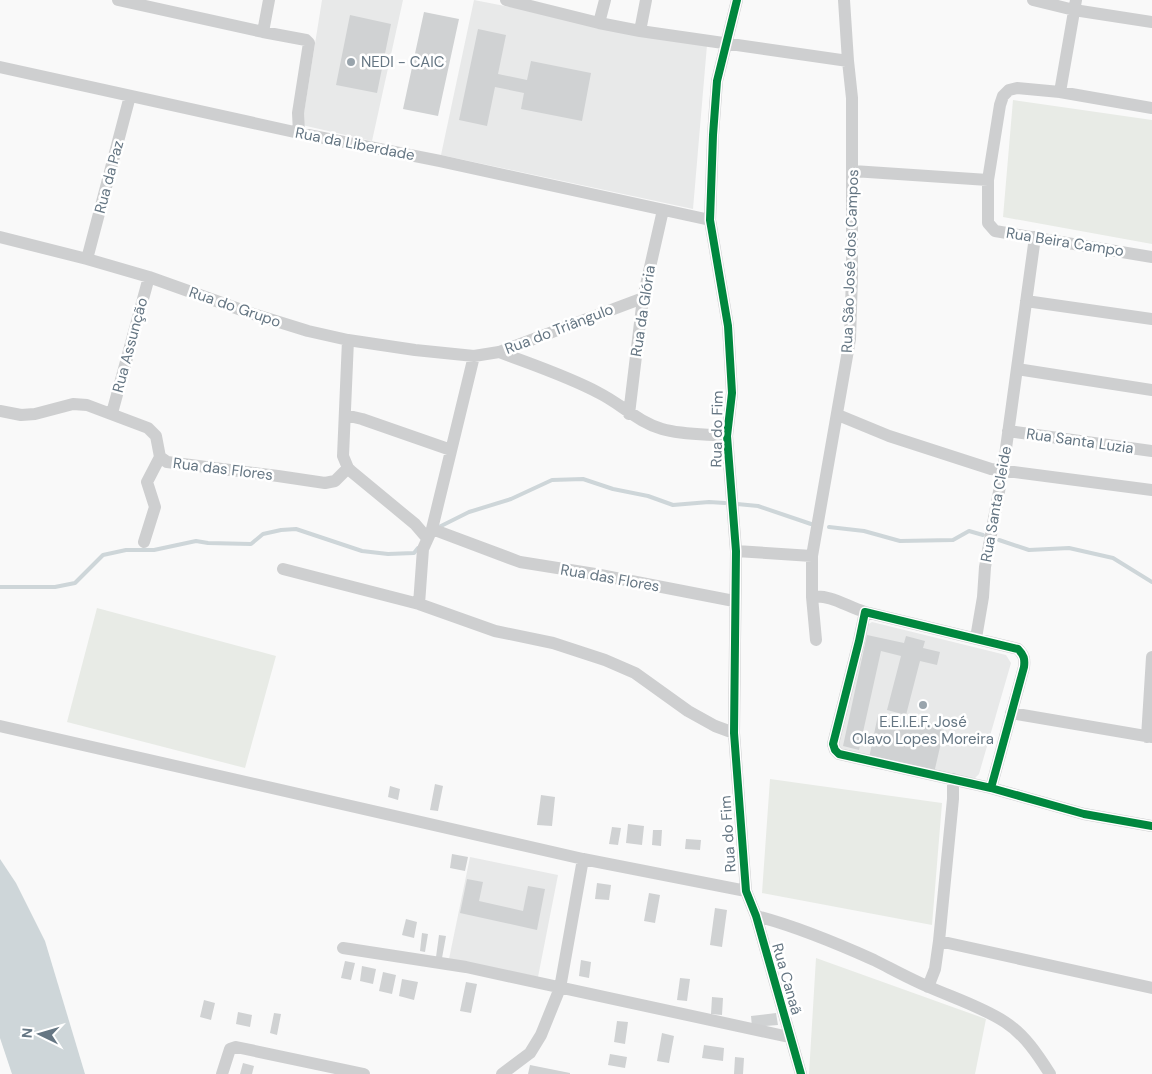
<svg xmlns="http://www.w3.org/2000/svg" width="1152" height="1074" font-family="'DM Sans',sans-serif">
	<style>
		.built { fill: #e8e9e9 }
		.green { fill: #e8ebe6 }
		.water { fill: #ced6d9 }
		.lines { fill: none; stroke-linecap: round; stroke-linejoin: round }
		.stream { stroke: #ced6d9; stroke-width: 4 }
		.building { fill: #d0d2d3 }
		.street { stroke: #cecfd0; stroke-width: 12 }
		.cycleway-casing { stroke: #fff; stroke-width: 11 }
		.cycleway { stroke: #00873e; stroke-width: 8 }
		.poi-dot { fill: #99a4ac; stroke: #fff; stroke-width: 2 }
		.labels { text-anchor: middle; stroke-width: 5; stroke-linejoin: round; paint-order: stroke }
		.poi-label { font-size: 15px; fill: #657683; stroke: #fff; text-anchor: start }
		.street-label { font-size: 15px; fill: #657683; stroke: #fff }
	</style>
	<rect width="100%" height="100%" fill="#f9f9f9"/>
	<path class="built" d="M322 0H403L372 141 302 125Z
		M474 0 707 45 693 209 441 155Z
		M872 622 1006 655 1011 663 979 774 973 780 840 753 837 746 864 627Z
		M470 857 558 875 538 977 449 959Z"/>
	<path class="green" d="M1013 100 1152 120V244L1003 217Z
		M97 608 276 656 245 768 67 722Z
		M770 779 942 803 932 925 762 893Z
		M816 958 986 1019 975 1074H809Z"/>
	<path class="water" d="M0 859 16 883 45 941 85 1074H12L0 1038Z"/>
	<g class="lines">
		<path class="stream" d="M737 504 758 506 811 524
			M439 527 469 512 511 499 552 480 583 479 613 489 648 496 673 505 709 502 725 503
			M829 527 864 531 900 541 953 540 969 531 983 535
			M999 540 1029 550 1069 548 1113 558 1152 582
			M0 587H55L75 583 103 555 126 550H154L196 541 208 543 251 544 263 534 281 530 296 529 362 551 388 554 414 553 418 548"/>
	</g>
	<path class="building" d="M424 12 459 19 438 116 403 109Z
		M350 15 391 24 377 93 336 85Z
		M478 29 506 35 498 74 527 80 531 61 591 73 582 121 521 109 524 93 495 87 487 126 459 120Z
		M867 635 904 643 906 636 925 641 923 648 940 652 937 665 920 661 906 715 887 710 901 656 881 651 859 750 843 746Z
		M878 715 944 730 934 773 869 758Z
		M435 784 443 786 438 811 430 810Z
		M390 786 400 789 398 800 388 797Z
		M541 795 555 797 552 826 537 825Z
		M628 824 644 826 642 845 626 843Z
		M612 827 621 828 618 845 609 844Z
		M653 830H662L661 846 652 845Z
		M686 839 701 840 700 850 685 849Z
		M452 854 468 857 465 871 450 868Z
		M467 879 483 882 479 901 523 911 528 886 545 889 537 930 460 913Z
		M597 883 611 885 609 900 595 899Z
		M649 893 660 895 655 923 644 921Z
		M715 908 727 910 722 947 710 945Z
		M406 919 417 922 414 938 402 935Z
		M422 933 428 934 425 952 420 951Z
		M439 935 446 936 442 958 436 957Z
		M581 960 591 962 589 978 579 976Z
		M345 961 355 963 351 980 341 978Z
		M362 966 376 969 373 984 360 981Z
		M383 972 396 975 392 994 379 991Z
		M680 978 690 979 687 1001 677 1000Z
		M402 979 418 982 414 1000 399 996Z
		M466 982 477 984 471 1013 460 1011Z
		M712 997 723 998 722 1015 711 1014Z
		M204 1000 215 1003 211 1020 200 1017Z
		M238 1012 252 1015 250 1027 236 1024Z
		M274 1013 281 1014 277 1035 270 1033Z
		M776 1013 778 1025 752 1027 751 1016Z
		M617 1021 628 1022 625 1044 614 1042Z
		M662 1033 674 1036 669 1063 657 1061Z
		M704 1045 724 1048 723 1061 702 1058Z
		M610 1054 627 1057 625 1068 608 1065Z
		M735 1057 744 1058 743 1074H734Z
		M243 1063 254 1066 252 1074H240Z
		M530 1065 570 1073V1074H528Z"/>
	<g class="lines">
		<path class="street" d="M118 0 263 32 306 40 309 43 298 113 299 133
			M506 0 599 23
			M605 0 599 23 640 31 848 61
			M737 0 717 81 713 135 710 220 728 326 732 393 727 436 736 551 734 733 746 891 756 916 801 1074
			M1033 0 1074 10 1152 22
			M640 31 646 0
			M263 32 269 0
			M0 67 299 133 440 161 710 220
			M1060 92 1076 0
			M1152 108 1060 92 1017 88 1009 90 1003 96 1000 105 988 180V223L995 231 1152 257
			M853 171 988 180
			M0 237 87 259 149 277 250 313 308 331 348 340 415 350 474 356 499 352 643 298
			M87 259 130 96
			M1026 301 1152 319
			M348 340 343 456 348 468 352 472 415 524 427 538
			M499 352C533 365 567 376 599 393 621 404 638 422 662 429 683 435 706 434 727 436
			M474 356 432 529 423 549 419 604 495 631 553 643 605 660 635 673 688 711 715 726 734 733
			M1017 369 1152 390
			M0 411 21 415 35 414 73 404 87 405 148 428 156 436 160 457 167 462 278 476 325 483 335 481 348 468
			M112 413 149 277
			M629 414 643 298 663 210
			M345 415 362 419 451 450
			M838 415 889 436 991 469 1152 490
			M1008 431 1152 451
			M432 529 520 562 595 574 734 601
			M144 542 155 507 147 482 160 457
			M736 551 812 556
			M283 569 419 604
			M812 597C831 594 847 607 865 612
			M976 638 983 597 985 567 1003 470 1035 237
			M816 640 812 597V556L850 339 852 276V98L848 61 844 0
			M1011 713 1152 737
			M0 726 583 859 746 891
			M1147 737 1152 657
			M991 788 1024 667C1025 659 1024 655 1018 649L865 612 859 641 833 744 835 750 839 754 991 788 1084 814 1152 826
			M756 916C796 926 836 943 874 960 892 969 910 979 929 987 954 998 982 1007 1005 1022 1025 1035 1038 1055 1050 1074
			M939 941 1152 988
			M343 948 466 967 789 1037
			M928 987 935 969 939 941 953 799V779
			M222 1074 230 1049 236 1047 364 1074
			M502 1074 530 1053 541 1035 560 988 583 859"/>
		<defs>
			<path id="cycleway" d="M737 0 717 81 713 135 710 220 728 326 732 393 727 436 736 551 734 733 746 891 756 916 801 1074
				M991 788 1024 667C1025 659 1024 655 1018 649L865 612 859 641 833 744 835 750 839 754 991 788 1084 814 1152 826"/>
		</defs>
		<use href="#cycleway" class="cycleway-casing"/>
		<use href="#cycleway" class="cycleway"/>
	</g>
	<g class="poi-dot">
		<circle cx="351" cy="62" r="5"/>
		<circle cx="923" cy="705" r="5"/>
	</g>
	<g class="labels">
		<g class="poi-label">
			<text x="361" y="67">NEDI - CAIC</text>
			<text x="923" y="727" text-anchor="middle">E.E.I.E.F. José<tspan x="923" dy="17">Olavo Lopes Moreira</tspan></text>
		</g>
		<g class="street-label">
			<text transform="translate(355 144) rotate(11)" y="5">Rua da Liberdade</text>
			<text transform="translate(109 177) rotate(-75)" y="5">Rua da Paz</text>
			<text transform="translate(1065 242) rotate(9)" y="5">Rua Beira Campo</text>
			<text transform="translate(850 261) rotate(-88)" y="5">Rua São José dos Campos</text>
			<text transform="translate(235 307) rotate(19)" y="5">Rua do Grupo</text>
			<text transform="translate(643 311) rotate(-81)" y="5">Rua da Glória</text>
			<text transform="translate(559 329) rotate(-21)" y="5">Rua do Triângulo</text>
			<text transform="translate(130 345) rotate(-75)" y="5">Rua Assunção</text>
			<text transform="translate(717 429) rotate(-89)" y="5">Rua do Fim</text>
			<text transform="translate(1080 441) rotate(8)" y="5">Rua Santa Luzia</text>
			<text transform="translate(223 469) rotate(7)" y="5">Rua das Flores</text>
			<text transform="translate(996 504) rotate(-80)" y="5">Rua Santa Cleide</text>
			<text transform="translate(610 578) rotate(10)" y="5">Rua das Flores</text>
			<text transform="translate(728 834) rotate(-94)" y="5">Rua do Fim</text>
			<text transform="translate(787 979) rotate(74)" y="5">Rua Canaã</text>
		</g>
	</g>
	<g transform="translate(40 1034) rotate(275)" stroke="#ffffff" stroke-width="4" paint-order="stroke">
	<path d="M0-4L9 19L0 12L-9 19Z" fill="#657683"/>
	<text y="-8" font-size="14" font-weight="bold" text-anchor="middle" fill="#657683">N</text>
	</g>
</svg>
